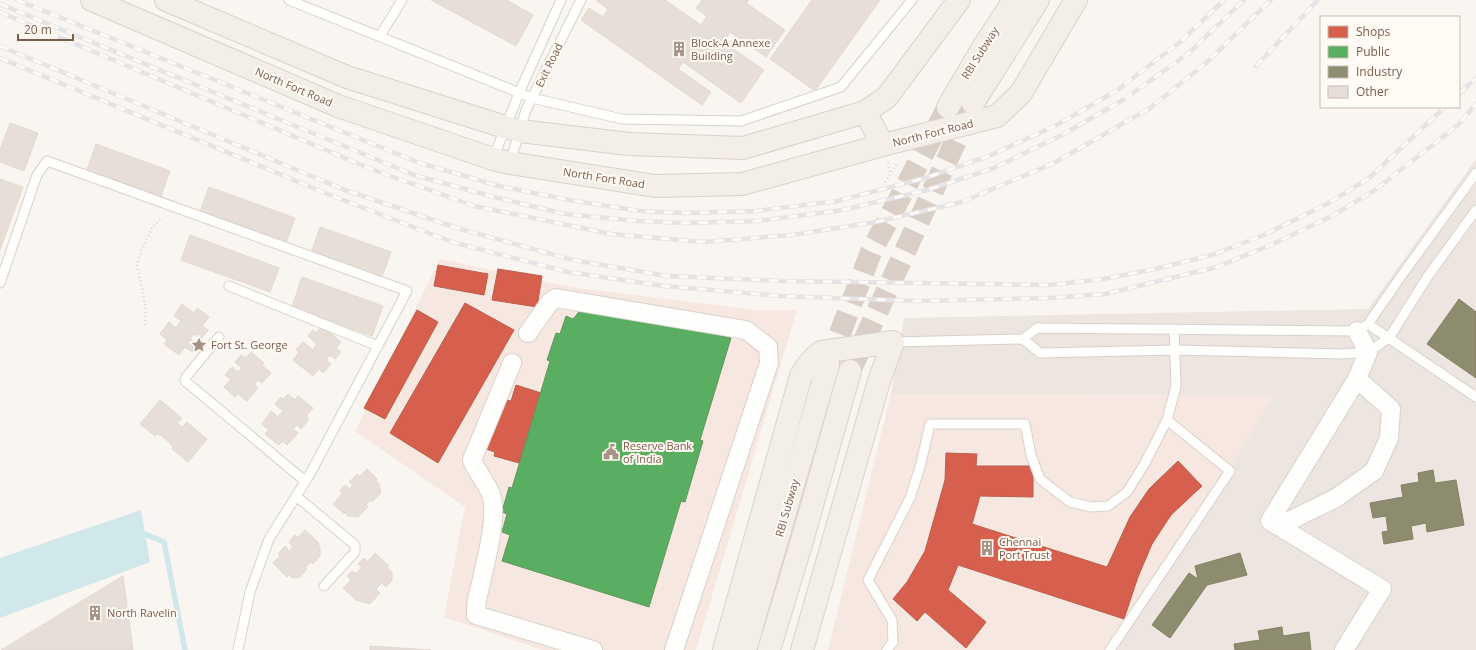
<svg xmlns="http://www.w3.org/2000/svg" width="1476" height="650" font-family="'Open Sans',sans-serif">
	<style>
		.commercial { fill: #f6e8e1 }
		.industrial { fill: #ede5e0 }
		.water { fill: #d0e8ea }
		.shops { fill: #d6604d; stroke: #ba5f4d }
		.public { fill: #5aae61; stroke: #64955b }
		.industry { fill: #8c8c6e; stroke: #877e64 }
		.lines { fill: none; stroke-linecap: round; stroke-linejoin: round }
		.stream { stroke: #d0e8ea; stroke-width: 5.5 }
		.building { fill: #e6ded7; stroke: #e2d8d2 }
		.primary-tunnel { stroke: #d9cfc7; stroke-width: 22; stroke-dasharray: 22 11; stroke-linecap: butt }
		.service-casing { stroke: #d7d1cb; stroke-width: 11 }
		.minor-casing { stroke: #d7d1cb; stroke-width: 20 }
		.primary-casing { stroke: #dad1cc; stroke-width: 24 }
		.path { stroke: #dcd5d0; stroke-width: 2.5; stroke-dasharray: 1 3; stroke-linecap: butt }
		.service { stroke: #fefefd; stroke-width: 9 }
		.minor { stroke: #fefefd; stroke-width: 18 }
		.primary { stroke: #f3eee8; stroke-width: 22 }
		.rail-casing { stroke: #e6e3e7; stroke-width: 4.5 }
		.rail { stroke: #fffaf3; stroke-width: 3; stroke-dasharray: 9; stroke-linecap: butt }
		.labels { text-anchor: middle; stroke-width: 4; stroke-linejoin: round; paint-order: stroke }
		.poi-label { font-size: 11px; fill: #7a5c4d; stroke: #fffaf3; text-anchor: start }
		.street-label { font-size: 11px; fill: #7a5c4d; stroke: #fffaf3 }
	</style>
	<rect width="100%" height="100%" fill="#f9f5f0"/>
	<path class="commercial" d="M440 259 570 287 755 310H797L696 650H542L444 617 465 507 355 431Z
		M891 394 1274 395 1117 650H828Z"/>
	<path class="industrial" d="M1476 159V650H1117L1274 395 891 394 904 318 1368 309Z"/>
	<path class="water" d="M141 510 150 562 0 618V558Z"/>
	<path class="shops" d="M438 265 488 274 484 295 434 286Z
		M498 269 542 276 537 307 492 300Z
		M465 303 514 330 438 463 390 433Z
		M417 310 438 322 385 419 364 408Z
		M516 385 541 393 519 463 494 456 495 452 483 448 501 399 511 401Z
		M946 453 977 454 976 466H1033V497L980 496 972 524 1107 567 1130 517 1149 489 1178 461 1202 486 1171 515 1152 544 1138 577 1124 619 958 565 948 590 986 622 966 648 925 612 917 621 893 599 907 582 925 551 945 480Z"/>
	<path class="public" d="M583 307 731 338 700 440 703 441 685 502 681 501 649 607 502 561 510 535 502 532 507 514 502 512 509 487 512 488 550 361 547 360 556 333 560 334 566 316 573 319Z"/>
	<path class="industry" d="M1459 299 1476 312V378L1427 344Z
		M1433 470 1435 483 1456 480 1464 525 1427 532 1426 523 1411 526 1413 539 1384 544 1382 532 1388 531 1386 516 1373 518 1370 503 1403 497 1401 485 1419 482 1418 473Z
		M1240 553 1247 575 1207 585 1170 638 1152 625 1189 573 1198 579 1195 566Z
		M1282 627 1283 636 1309 632 1311 650H1235L1234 644 1260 640 1258 631Z"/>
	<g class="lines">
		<path class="stream" d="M140 532 164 542 185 650"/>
	</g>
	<path class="building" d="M431 0H507L533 15 516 46Z
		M596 0H665L701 25 707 16 696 8 702 0H749L746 3 785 30 766 57 730 32 723 42 764 70 741 103 683 62 678 69 711 92 702 105 581 20 589 8 603 17 608 9Z
		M812 0H880L815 91 770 59Z
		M10 123 38 133 24 171 0 162V150Z
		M96 144 170 171 161 196 87 170Z
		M0 179 23 187 0 250Z
		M209 187 295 218 286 243 200 212Z
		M320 227 391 252 381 279 311 254Z
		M190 235 279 268 270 292 181 260Z
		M302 277 383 306 372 336 292 307Z
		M182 304 194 313 197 308 209 317 202 326 208 330 201 339 194 334 190 339 197 345 192 352 185 347 179 355 164 344 167 340 160 334 169 322 176 328 181 321 174 316Z
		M322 326 341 342 336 348 341 352 335 359 330 355 326 360 331 364 323 373 319 369 313 376 293 360 299 352 296 350 303 342 313 350 317 344 308 336 313 330 316 333Z
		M251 352 264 363 262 365 271 373 262 383 258 380 254 385 258 388 247 401 238 394 235 397 224 387 231 379 225 375 232 367 238 372 242 368 235 362 241 355 245 358Z
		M288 394 295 400 298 396 313 408 306 416 309 419 301 429 297 425 293 429 298 433 287 445 283 441 279 445 265 434 269 430 262 424 271 411 278 417 283 411 275 404 281 397 283 399Z
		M160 400 182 418 177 423 182 427 187 422 207 439 188 462 172 449 173 447 171 444 161 435 157 434 155 436 140 424Z
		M367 469 377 479 376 481 379 484 381 493 372 502 370 500 366 505 368 507 358 517 348 516 345 512 344 514 333 504 342 494 340 491 345 485 350 489 353 485 349 482 357 474 359 477Z
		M305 530 319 543 318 544 320 547V556L313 564 311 562 305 567 307 569 299 578 291 577 289 575 287 577 273 563 280 556 278 554 285 546 289 551 293 547 289 542 295 535 297 538Z
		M375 553 389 566 387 568 392 572V581L386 587 382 583 376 589 380 593 370 604 356 600 343 588 351 580 347 576 352 571 356 574 362 567 358 564 364 558 367 562Z
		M123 576 133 650H1Z
		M370 646 431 650H370Z"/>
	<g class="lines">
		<path class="primary-tunnel" d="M828 365 871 252 948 107
			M850 371 970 110"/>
		<defs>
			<path id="service" d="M289 0 532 98 622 119 741 121 841 87 912 0
				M380 36 402 0
				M493 159 519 93 561 0
				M510 163 526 110 581 0
				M0 283 37 175 47 161 407 291 310 474 269 539 250 592 238 650
				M229 286 378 346
				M1368 324 1476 397
				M219 337 186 377 185 381 305 481
				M1023 339 1040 353 1175 350 1342 354 1368 352 1389 338 1428 276 1476 210
				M893 342 1023 339 1037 328 1357 331 1368 324 1402 275 1476 173
				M296 496 355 545V552L324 586
				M887 650 893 642 892 620 868 580 910 498 920 467 930 424H1025L1031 455 1040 479 1070 502 1091 507 1108 506 1127 492 1145 463 1167 420 1176 386 1174 329
				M1110 650 1230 471 1167 420"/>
			<path id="minor" d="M528 333 550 302 556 298 746 330 768 347 769 363 674 650
				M512 363 472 460C477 473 489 485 492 498 497 518 486 561 481 583 478 597 475 600 476 615L593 650
				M1279 526 1336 498 1374 471 1389 438 1391 409 1357 379
				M1344 650 1382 589 1270 521 1357 379 1368 352 1357 331"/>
			<path id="primary" d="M92 0 338 106 493 159 510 163 655 186 742 184 883 145 997 116 1021 93 1076 0
				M166 0 347 77 505 127 520 131 629 144 743 148 865 112 887 97 959 0
				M973 103 1038 0
				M948 107 982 49 1014 0
				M865 112 883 145
				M724 650 801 376C806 366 812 359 821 352L893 342 879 381 802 650
				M745 650 828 365
				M769 650 802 541 850 371"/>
		</defs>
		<use href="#service" class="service-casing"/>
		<use href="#minor" class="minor-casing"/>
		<use href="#primary" class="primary-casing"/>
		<path class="path" d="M888 163 890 174
			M885 182 898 162
			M145 325 146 309 137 264 141 251 152 228 162 217"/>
		<use href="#service" class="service"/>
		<use href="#minor" class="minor"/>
		<use href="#primary" class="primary"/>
		<defs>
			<path id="rail" d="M17 0 420 163 499 186 569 200 641 211 685 213 756 211 837 201 925 178 989 156 1055 126 1116 91 1180 42 1224 0
				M0 4 414 175 498 198 565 214 638 221 685 223 758 221 843 210 927 190 994 168 1062 135 1123 100 1189 53 1244 0
				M0 12 371 169 474 206 611 234 703 242 792 235 876 222 962 202 1054 163 1150 108 1206 63 1271 0
				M0 46 345 190 457 228 573 260 667 276 783 281 1050 285 1103 279 1155 269 1212 255 1264 235 1327 204 1368 179 1445 107
				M0 58 330 195 452 242 568 272 664 286 781 296 915 301 1049 298 1105 294 1217 267 1273 244 1332 216 1375 190 1458 125 1476 104
				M1256 66 1318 0
				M1459 94 1476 78"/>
		</defs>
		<use href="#rail" class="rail-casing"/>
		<use href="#rail" class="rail"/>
	</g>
	<defs>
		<symbol id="building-bare" viewBox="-9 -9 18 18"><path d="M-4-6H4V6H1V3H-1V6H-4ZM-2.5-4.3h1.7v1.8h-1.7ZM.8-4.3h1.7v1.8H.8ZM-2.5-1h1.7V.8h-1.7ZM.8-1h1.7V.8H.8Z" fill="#a69286" stroke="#fffaf3" stroke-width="2.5" paint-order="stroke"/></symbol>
		<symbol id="sight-bare" viewBox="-9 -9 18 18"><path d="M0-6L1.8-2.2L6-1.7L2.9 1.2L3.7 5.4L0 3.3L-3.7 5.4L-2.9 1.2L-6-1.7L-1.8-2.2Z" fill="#a69286" stroke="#fffaf3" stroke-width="2.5" paint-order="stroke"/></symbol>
		<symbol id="civic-bare" viewBox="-9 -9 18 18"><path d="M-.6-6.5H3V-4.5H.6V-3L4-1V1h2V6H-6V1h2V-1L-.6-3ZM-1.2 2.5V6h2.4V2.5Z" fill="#a69286" stroke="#fffaf3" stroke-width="2.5" paint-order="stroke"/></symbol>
	</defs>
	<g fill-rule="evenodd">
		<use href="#building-bare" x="668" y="38" width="22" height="22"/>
		<use href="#sight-bare" x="188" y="334" width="22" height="22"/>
		<use href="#civic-bare" x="600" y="441" width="22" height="22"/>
		<use href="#building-bare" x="976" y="537" width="22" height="22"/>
		<use href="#building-bare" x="84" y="602" width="22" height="22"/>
	</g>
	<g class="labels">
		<g class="poi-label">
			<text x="691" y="47">Block-A Annexe<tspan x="691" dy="13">Building</tspan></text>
			<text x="211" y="349">Fort St. George</text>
			<text x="623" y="450">Reserve Bank<tspan x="623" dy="13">of India</tspan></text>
			<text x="999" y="546">Chennai<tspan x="999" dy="13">Port Trust</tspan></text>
			<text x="107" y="617">North Ravelin</text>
		</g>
		<g class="street-label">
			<text transform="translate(980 53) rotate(-58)" y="4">RBI Subway</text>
			<text transform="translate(549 65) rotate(-64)" y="4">Exit Road</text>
			<text transform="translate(294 87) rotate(23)" y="4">North Fort Road</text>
			<text transform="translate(933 133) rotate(-14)" y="4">North Fort Road</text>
			<text transform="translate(604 178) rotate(9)" y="4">North Fort Road</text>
			<text transform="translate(787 508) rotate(-74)" y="4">RBI Subway</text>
		</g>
	</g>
	<rect x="1320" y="16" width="140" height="92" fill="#fffaf3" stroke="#cabbb1"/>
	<rect x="1328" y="26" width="20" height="12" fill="#d6604d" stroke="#cabbb1"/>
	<text x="1356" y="36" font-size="12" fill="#7a5c4d">Shops</text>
	<rect x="1328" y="46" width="20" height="12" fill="#5aae61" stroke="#cabbb1"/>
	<text x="1356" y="56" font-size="12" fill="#7a5c4d">Public</text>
	<rect x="1328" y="66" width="20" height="12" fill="#8c8c6e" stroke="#cabbb1"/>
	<text x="1356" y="76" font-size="12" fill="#7a5c4d">Industry</text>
	<rect x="1328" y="86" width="20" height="12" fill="#e6ded7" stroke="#cabbb1"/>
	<text x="1356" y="96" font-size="12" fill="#7a5c4d">Other</text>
	<path d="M18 34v6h55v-6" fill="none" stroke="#7a5c4d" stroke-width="2"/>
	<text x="24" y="34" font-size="12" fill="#7a5c4d" stroke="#fffaf3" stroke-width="3" paint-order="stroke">20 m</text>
</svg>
